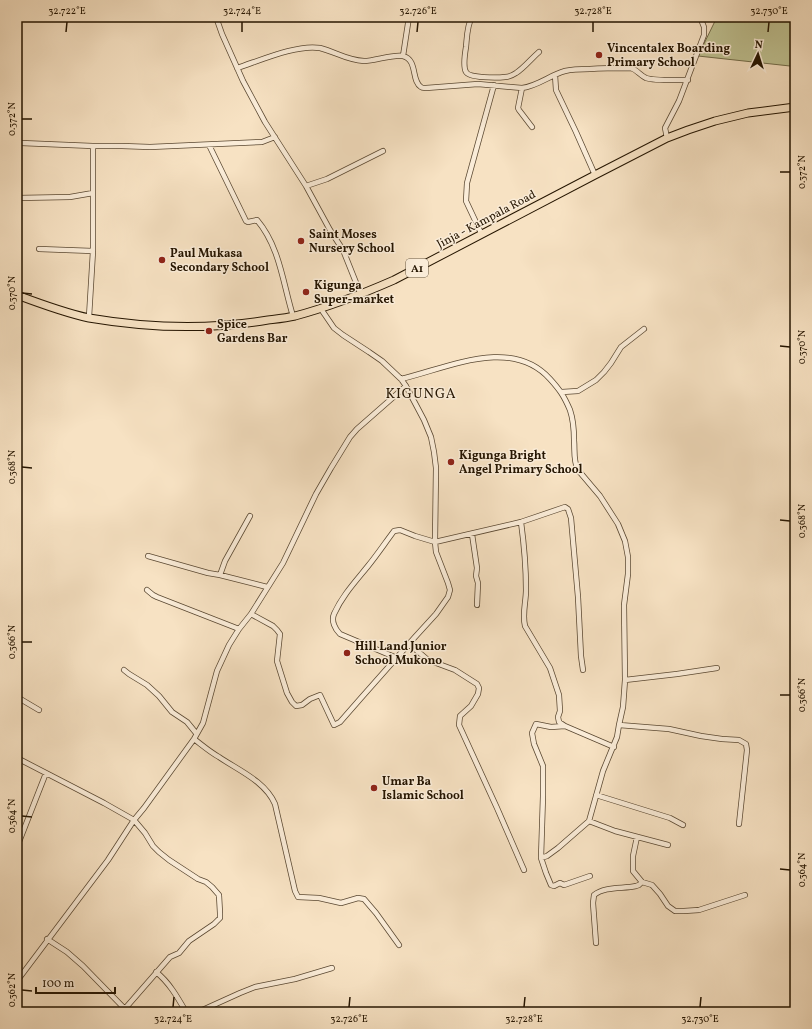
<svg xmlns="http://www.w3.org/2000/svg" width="812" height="1029" font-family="Vollkorn,serif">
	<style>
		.green { fill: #bfc292; stroke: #726c4a }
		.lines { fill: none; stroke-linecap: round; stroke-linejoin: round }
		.minor-casing { stroke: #5a4832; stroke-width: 6 }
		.trunk-casing { stroke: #251501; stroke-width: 9 }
		.minor { stroke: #faecd8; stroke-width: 4.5 }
		.trunk { stroke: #f7e2c3; stroke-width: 7 }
		.ticks { fill: none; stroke: #251501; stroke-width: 1.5 }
		.poi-dot { fill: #8f2418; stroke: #faecd8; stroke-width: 1.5 }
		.labels { text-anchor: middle; stroke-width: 3; stroke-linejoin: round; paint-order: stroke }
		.shield { fill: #faecd8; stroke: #655642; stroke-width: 1 }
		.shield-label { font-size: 11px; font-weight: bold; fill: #251501 }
		.poi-label { font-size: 12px; font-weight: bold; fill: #251501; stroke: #faecd8; text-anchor: start }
		.street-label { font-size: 12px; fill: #251501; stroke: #faecd8 }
		.quarter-label { font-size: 14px; letter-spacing: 1px; fill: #251501; stroke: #faecd8 }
		.neatline { fill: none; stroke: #251501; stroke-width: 1.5 }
		.ticks-label { font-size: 10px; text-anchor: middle; fill: #251501 }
	</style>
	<rect width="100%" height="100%" fill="#f7e2c3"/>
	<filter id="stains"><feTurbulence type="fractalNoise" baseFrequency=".005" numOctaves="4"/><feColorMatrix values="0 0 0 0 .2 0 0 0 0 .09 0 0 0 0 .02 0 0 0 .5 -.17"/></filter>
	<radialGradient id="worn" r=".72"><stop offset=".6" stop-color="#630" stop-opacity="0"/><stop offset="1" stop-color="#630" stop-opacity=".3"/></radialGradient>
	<path class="green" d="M717 17H795V62L790 66 698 56Z"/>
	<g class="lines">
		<defs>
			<path id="minor" d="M216 17 222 34 243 81 265 122 306 186 330 230 343 250 361 295
				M472 17C467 25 467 37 466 47 465 53 463 67 466 72 469 78 497 78 505 77 508 77 513 75 516 73 523 69 532 58 539 52
				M403 56 409 17
				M237 68C259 61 297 44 320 48 336 52 346 60 364 61 375 61 393 54 403 56 418 60 411 81 421 87 422 88 424 88 426 88L478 84 522 88C538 86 550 75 565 71 573 69 582 69 590 69 604 68 617 68 631 68 637 70 640 75 646 78 655 81 677 80 688 80
				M555 75 556 90 576 132 595 175
				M522 88 518 108 519 110 532 127
				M667 138 665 128 679 101 704 35V27L700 17
				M21 143 93 146H122L150 147 262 142 275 137
				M209 145 246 221 248 222 257 220C280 247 283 284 293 316
				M306 186 327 179 383 151
				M17 198 70 197 93 193
				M481 233 466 201 467 183 494 85
				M39 249 93 251
				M89 317 93 251V146
				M401 379C448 368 511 336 550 379 560 390 564 396 570 410 573 419 574 431 574 440 575 450 573 461 578 470L600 496 618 524 625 541 628 557V574L624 605 625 680 623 707 619 725 617 737 603 771 589 821
				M562 392 578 391 596 380 604 372 611 363 621 347 644 329
				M521 522C524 544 526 567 526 590 526 602 522 614 525 626L550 668 559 695 560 711 558 717 559 722 565 726 614 747
				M472 534 477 568 476 576 478 583 477 605
				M148 556 208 573 220 575 267 587
				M220 575 225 561 250 516
				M147 590 153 595 157 597 239 629
				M251 614 273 626 277 630 280 634 277 661 287 693 292 702 296 706 302 705 310 699 320 695 334 725 340 722 361 698 415 637 436 614 448 597 450 590 448 583 436 552 435 542 436 468 434 452 431 437 424 420 406 386 401 379 382 361 369 352 343 335 334 328 321 309
				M409 644 428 660 455 670 477 684 479 688 478 694 471 706 460 716 459 725 497 808 524 870
				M397 658 340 634C335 629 331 621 334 614 342 596 355 582 368 566 377 555 385 543 394 531L400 530 415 536 435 542 521 522 565 507 568 509 571 518 578 597 581 656 583 670
				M124 670 129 674 147 685 159 696 172 712 187 722 196 733
				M625 680 677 674 717 668
				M17 697 39 710
				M619 725 669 729 701 736 722 739 739 740 746 744 747 750 739 824
				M565 726 551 727 536 724 532 733 534 744 543 766V796L541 858 546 873 551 885 554 886 560 883 564 885 590 876
				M194 739C202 745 210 752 219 757 238 770 265 781 275 804L295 891 298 897 319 898 341 903 358 898 364 899 376 913 399 945
				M17 758 104 803 134 820 145 833 153 846 159 852 169 860 198 879 206 882 212 887 219 895 220 913V918L214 924 189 941 179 953 170 957 122 1012
				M596 795 670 818 683 825
				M637 837 633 856V871L642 882 652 885 660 894 668 906 675 911H684L699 910 745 895
				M17 847 46 773
				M541 858 547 856 558 848 589 821 615 831 668 845
				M47 939 67 952 83 966 125 1009
				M596 943 593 903 594 895C605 886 623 889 636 886L639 885 642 882
				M156 972C169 982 178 998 186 1012
				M17 981 108 860 134 820 144 808 194 739 203 723 217 671 229 645 239 629 251 614 283 563 316 494 331 468 350 437 357 429 406 386
				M198 1012 240 993 255 987 295 979 332 968"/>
			<path id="trunk" d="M17 295C41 304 65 313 89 318 148 328 209 330 268 320 276 319 286 318 295 316 329 307 362 294 394 280L595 175 667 138 688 130 715 121 748 113 795 107"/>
		</defs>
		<use href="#minor" class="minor-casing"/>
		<use href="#trunk" class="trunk-casing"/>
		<use href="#minor" class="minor"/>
		<use href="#trunk" class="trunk"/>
	</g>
	<path class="ticks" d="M66 32 67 22M242 32V22M417 32 418 22M593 32V22M768 32 769 22M22 119H32M780 172H790M22 293 32 294M780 346 790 347M22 467 32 468M780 520 790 521M22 642H32M780 695H790M22 816 32 817M780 869 790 870M22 990 32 991M173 1007 174 997M349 1007 350 997M524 1007 525 997M700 1007 701 997"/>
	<g class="poi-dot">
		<circle cx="599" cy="55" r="4"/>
		<circle cx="301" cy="241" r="4"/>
		<circle cx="162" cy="260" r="4"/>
		<circle cx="306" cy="292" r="4"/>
		<circle cx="209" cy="331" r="4"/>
		<circle cx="451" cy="462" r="4"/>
		<circle cx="347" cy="653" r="4"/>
		<circle cx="374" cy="788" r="4"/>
	</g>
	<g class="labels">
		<rect class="shield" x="406" y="259" width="22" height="18" rx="3"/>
		<g class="shield-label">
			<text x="417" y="272">A1</text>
		</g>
		<g class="poi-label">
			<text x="607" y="52">Vincentalex Boarding<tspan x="607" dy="14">Primary School</tspan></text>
			<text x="309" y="238">Saint Moses<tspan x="309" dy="14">Nursery School</tspan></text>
			<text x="170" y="257">Paul Mukasa<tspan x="170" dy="14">Secondary School</tspan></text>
			<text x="314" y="289">Kigunga<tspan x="314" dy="14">Super-market</tspan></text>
			<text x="217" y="328">Spice<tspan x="217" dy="14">Gardens Bar</tspan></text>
			<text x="459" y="459">Kigunga Bright<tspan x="459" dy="14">Angel Primary School</tspan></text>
			<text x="355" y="650">Hill Land Junior<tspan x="355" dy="14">School Mukono</tspan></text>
			<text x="382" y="785">Umar Ba<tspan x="382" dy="14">Islamic School</tspan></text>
		</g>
		<g class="street-label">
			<text transform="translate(486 219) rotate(-28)" y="4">Jinja - Kampala Road</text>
		</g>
		<g class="quarter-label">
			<text x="421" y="398">KIGUNGA</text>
		</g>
	</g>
	<rect width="812" height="1029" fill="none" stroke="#f7e2c3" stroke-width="44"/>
	<g transform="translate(758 54) rotate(4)" stroke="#faecd8" stroke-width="3" paint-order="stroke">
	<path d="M0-3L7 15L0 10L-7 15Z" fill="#251501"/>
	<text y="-6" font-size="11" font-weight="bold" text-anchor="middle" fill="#251501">N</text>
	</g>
	<path d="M36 987v6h79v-6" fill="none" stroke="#251501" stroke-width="2"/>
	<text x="42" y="987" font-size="12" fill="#251501" stroke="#faecd8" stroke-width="3" paint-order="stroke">100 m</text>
	<rect x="22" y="22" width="768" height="985" class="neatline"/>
	<g class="ticks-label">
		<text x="67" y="14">32.722°E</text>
		<text x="242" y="14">32.724°E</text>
		<text x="418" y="14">32.726°E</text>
		<text x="593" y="14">32.728°E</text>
		<text x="769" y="14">32.730°E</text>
		<text transform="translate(11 119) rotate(-90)" y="4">0.372°N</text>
		<text transform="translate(801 172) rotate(-90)" y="4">0.372°N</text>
		<text transform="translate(11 293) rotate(-90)" y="4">0.370°N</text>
		<text transform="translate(801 347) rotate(-90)" y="4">0.370°N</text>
		<text transform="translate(11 467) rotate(-90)" y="4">0.368°N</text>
		<text transform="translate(801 521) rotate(-90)" y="4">0.368°N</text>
		<text transform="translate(11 642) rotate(-90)" y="4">0.366°N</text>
		<text transform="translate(801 695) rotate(-90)" y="4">0.366°N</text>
		<text transform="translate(11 816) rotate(-90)" y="4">0.364°N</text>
		<text transform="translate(801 870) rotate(-90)" y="4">0.364°N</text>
		<text transform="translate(11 990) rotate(-90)" y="4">0.362°N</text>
		<text x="173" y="1022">32.724°E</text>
		<text x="349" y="1022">32.726°E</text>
		<text x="524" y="1022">32.728°E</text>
		<text x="700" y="1022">32.730°E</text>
	</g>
	<rect width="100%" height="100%" filter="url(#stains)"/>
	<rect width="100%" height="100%" fill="url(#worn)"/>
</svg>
